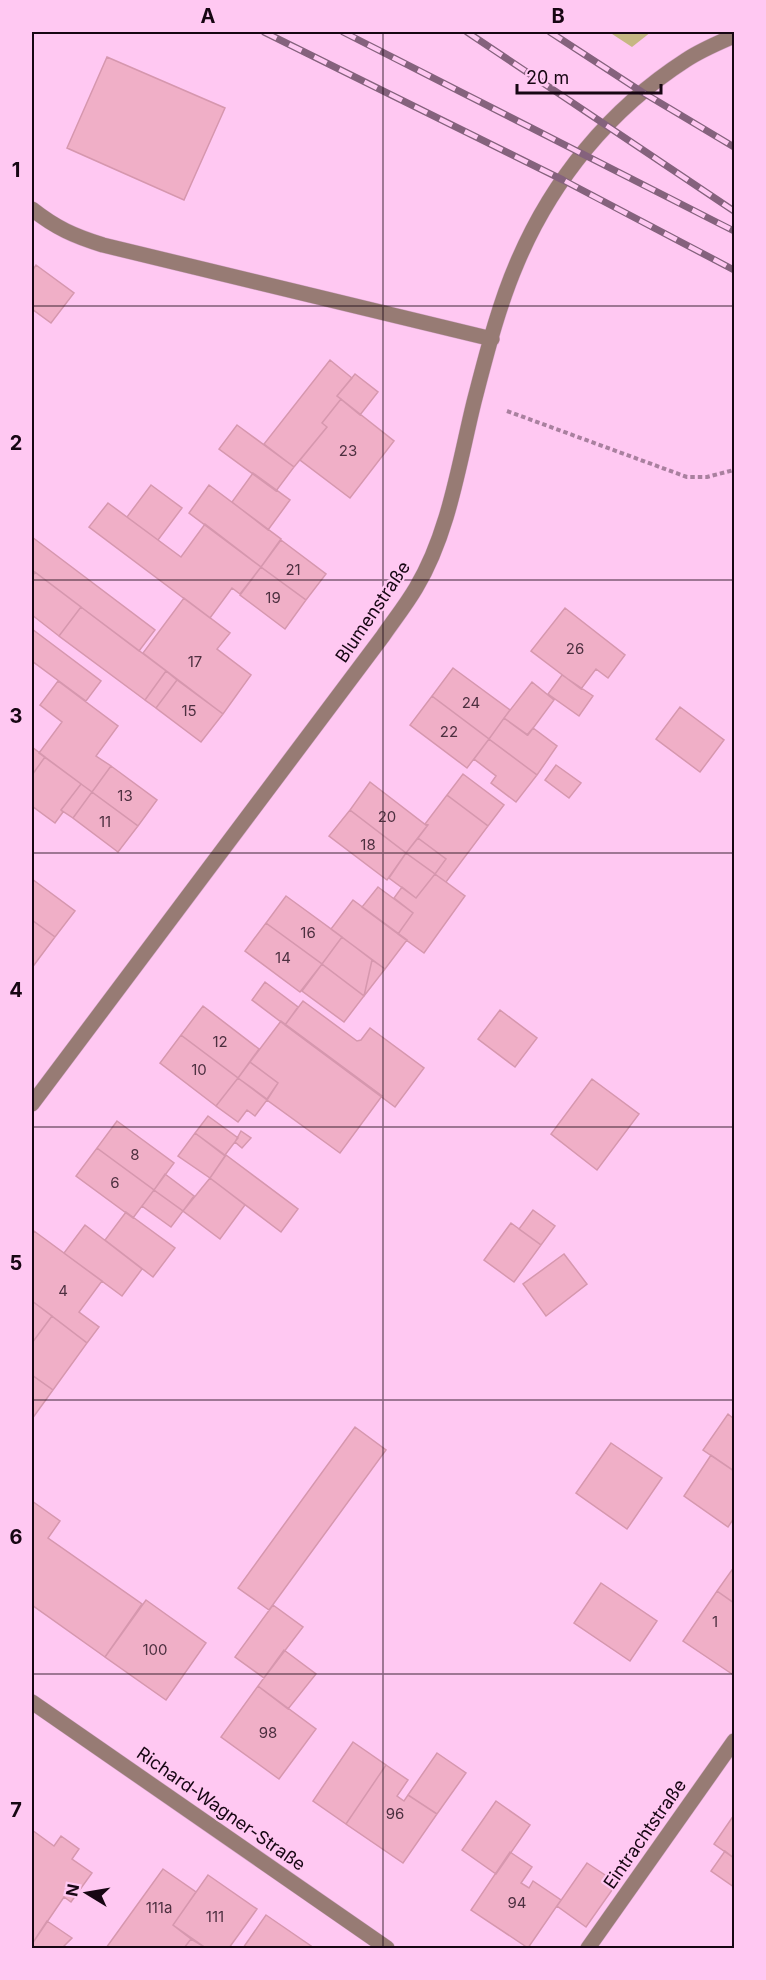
<svg xmlns="http://www.w3.org/2000/svg" width="766" height="1980" font-family="Inter,sans-serif">
	<style>
		.green { fill: #c6b783 }
		.building { fill: #f0afc7; stroke: #d697ae; stroke-width: 1.5 }
		.lines { fill: none; stroke-linecap: round; stroke-linejoin: round }
		.minor-casing { stroke: #daa9ce; stroke-width: 16 }
		.path { stroke: #a9809f; stroke-width: 4; stroke-dasharray: 4.5 3; stroke-linecap: butt }
		.minor { stroke: #977b74; stroke-width: 15 }
		.rail-casing { stroke: #85627d; stroke-width: 7 }
		.rail { stroke: #ffc8f2; stroke-width: 4.5; stroke-dasharray: 14; stroke-linecap: butt }
		.grid { fill: none; stroke: #170613; stroke-width: 1.5; stroke-opacity: 0.55 }
		.labels { text-anchor: middle; stroke-width: 4.5; stroke-linejoin: round; paint-order: stroke }
		.number-label { font-size: 15px; fill: #4d3040 }
		.street-label { font-size: 18px; fill: #170613; stroke: #ffc8f2 }
		.neatline { fill: none; stroke: #170613; stroke-width: 2 }
		.grid-label { font-size: 20px; text-anchor: middle; font-weight: bold; fill: #170613 }
	</style>
	<rect width="100%" height="100%" fill="#ffc8f2"/>
	<path class="green" d="M609 32H651L632 47Z"/>
	<path class="building" d="M107 57 225 108 184 200 67 148Z
		M36 265 74 293 51 323 32 309V271Z
		M330 360 352 378 337 396 341 399 322 423 327 427 294 467 264 444Z
		M355 374 378 392 360 415 337 396Z
		M341 399 394 441 350 498 300 460 327 427 322 423Z
		M237 425 294 467 276 491 219 449Z
		M253 473 290 500 268 530 232 502Z
		M151 485 182 508 158 540 127 517Z
		M209 485 281 539 261 567 189 513Z
		M108 503 181 557 205 524 261 567 240 594 232 588 210 618 89 527Z
		M32 537 155 630 139 651 32 570Z
		M281 540 326 574 306 600 261 567Z
		M261 567 306 600 285 629 240 595Z
		M35 572 81 607 59 636 32 615V577Z
		M184 598 230 633 217 649 251 675 223 714 143 653Z
		M81 607 166 671 145 700 59 636Z
		M565 608 625 655 608 678 596 669 581 689 531 651Z
		M32 629 101 681 86 701 32 661Z
		M453 668 510 710 489 739 432 696Z
		M166 671 177 680 156 708 145 700Z
		M562 675 593 696 579 716 548 694Z
		M177 680 223 714 201 742 156 708Z
		M58 681 118 726 96 756 111 766 92 792 39 753 62 722 40 705Z
		M532 682 554 700 528 735 504 718Z
		M432 696 489 739 467 768 410 725Z
		M680 707 724 740 700 772 656 739Z
		M504 718 527 735 533 728 557 746 537 775 489 739Z
		M489 739 537 775 516 802 491 783 496 776 474 759Z
		M32 747 45 757 32 775Z
		M45 757 81 784 61 810 63 812 55 823 32 806V775Z
		M556 765 581 783 569 798 545 780Z
		M111 766 157 800 138 826 92 792Z
		M463 774 504 805 488 826 447 795Z
		M370 782 427 826 406 853 350 810Z
		M81 784 92 792 73 818 61 810Z
		M92 792 138 826 118 852 73 818Z
		M447 795 488 826 446 882 435 874 446 859 418 838 428 825 425 824Z
		M350 810 406 853 387 880 329 836Z
		M418 838 446 859 435 874 406 853Z
		M406 853 435 874 416 898 389 878Z
		M435 874 465 896 424 953 398 934 413 913 394 898 402 887 416 898Z
		M32 879 75 911 55 937 32 920Z
		M378 887 413 913 398 934 362 907Z
		M286 896 342 937 322 964 266 923Z
		M353 900 407 940 385 969 331 929Z
		M32 920 55 937 34 965 32 963Z
		M266 923 322 964 300 992 245 951Z
		M342 937 372 960 364 996 322 964Z
		M372 960 385 969 364 996Z
		M322 964 364 996 344 1022 302 991Z
		M265 982 298 1007 285 1025 252 1000Z
		M303 1001 357 1041 361 1040 370 1028 424 1068 395 1107 285 1025Z
		M203 1006 259 1049 238 1078 181 1035Z
		M500 1010 537 1038 515 1067 478 1039Z
		M281 1021 382 1096 340 1153 267 1100 278 1083 250 1062Z
		M181 1035 238 1078 216 1106 160 1063Z
		M250 1062 278 1083 267 1099 238 1078Z
		M238 1078 267 1100 255 1116 247 1110 238 1122 216 1106Z
		M592 1079 639 1114 597 1170 551 1134Z
		M208 1116 238 1138 225 1155 195 1133Z
		M117 1121 174 1163 154 1190 97 1148Z
		M241 1131 251 1138 242 1148 235 1142Z
		M195 1133 225 1156 210 1178 178 1156Z
		M97 1148 154 1190 133 1218 76 1176Z
		M226 1155 298 1209 281 1232 210 1178Z
		M165 1174 194 1196 183 1211 154 1190Z
		M210 1178 245 1205 220 1239 183 1211Z
		M154 1190 183 1211 171 1227 142 1206Z
		M533 1210 555 1226 541 1245 519 1229Z
		M126 1212 175 1248 153 1277 105 1240Z
		M511 1223 541 1245 514 1282 484 1260Z
		M85 1225 142 1269 122 1296 64 1253Z
		M34 1231 102 1281 79 1312 99 1327 87 1343 32 1301V1234Z
		M564 1254 587 1284 546 1316 523 1284Z
		M32 1301 52 1316 32 1343Z
		M52 1316 87 1343 53 1390 32 1375V1343Z
		M32 1375 53 1390 32 1419Z
		M728 1414 734 1419V1471L703 1450Z
		M355 1427 386 1450 269 1610 238 1588Z
		M611 1443 662 1478 627 1529 576 1493Z
		M711 1455 734 1471V1518L728 1527 684 1496Z
		M32 1501 60 1521 48 1538 142 1604 105 1657 32 1605Z
		M734 1567V1603L717 1591Z
		M601 1583 657 1621 630 1661 574 1623Z
		M717 1591 734 1603V1670L732 1674 683 1641Z
		M146 1600 206 1643 166 1700 105 1657Z
		M273 1605 303 1627 264 1678 235 1657Z
		M284 1650 316 1674 288 1709 258 1686Z
		M258 1686 316 1729 279 1779 221 1737Z
		M353 1742 386 1765 346 1824 313 1801Z
		M437 1753 466 1773 437 1814 408 1795Z
		M386 1765 408 1780 397 1796 404 1801 408 1795 437 1814 403 1863 346 1824Z
		M496 1801 530 1825 496 1874 462 1850Z
		M734 1815V1858L714 1844Z
		M32 1830 54 1846 61 1836 79 1849 72 1859 92 1873 71 1902 64 1897 32 1944Z
		M725 1851 734 1858V1887L711 1871Z
		M510 1852 532 1867 521 1883 529 1888 533 1881 561 1900 528 1948 471 1910Z
		M587 1863 617 1883 586 1927 557 1906Z
		M163 1869 196 1892 173 1925 191 1939 184 1948H106Z
		M208 1875 257 1909 229 1948H206L173 1925Z
		M266 1915 314 1948H243Z
		M47 1921 72 1938 62 1948H32V1944Z
		M191 1939 206 1948H184Z"/>
	<g class="lines">
		<defs>
			<path id="minor" d="M32 209C56 228 74 236 103 245L492 339
				M32 1104 383 636C394 620 406 605 416 588 449 533 459 463 474 402 486 356 498 307 517 263 552 180 610 109 686 60 701 50 718 43 734 36
				M32 1702 387 1948
				M588 1948 734 1741"/>
		</defs>
		<use href="#minor" class="minor-casing"/>
		<path class="path" d="M507 411 687 477H707L734 470"/>
		<use href="#minor" class="minor"/>
		<defs>
			<path id="rail" d="M264 32 563 180 734 270
				M343 32 734 231
				M467 32 734 211
				M550 32 642 92 734 147"/>
		</defs>
		<use href="#rail" class="rail-casing"/>
		<use href="#rail" class="rail"/>
	</g>
	<path class="grid" d="M383 32V1948M32 306H734M32 580H734M32 853H734M32 1127H734M32 1400H734M32 1674H734"/>
	<g class="labels">
		<g class="number-label">
			<text x="348" y="456">23</text>
			<text x="293" y="575">21</text>
			<text x="273" y="603">19</text>
			<text x="575" y="654">26</text>
			<text x="195" y="667">17</text>
			<text x="471" y="708">24</text>
			<text x="189" y="716">15</text>
			<text x="449" y="737">22</text>
			<text x="125" y="801">13</text>
			<text x="387" y="822">20</text>
			<text x="105" y="827">11</text>
			<text x="368" y="850">18</text>
			<text x="308" y="938">16</text>
			<text x="283" y="963">14</text>
			<text x="220" y="1047">12</text>
			<text x="199" y="1075">10</text>
			<text x="135" y="1160">8</text>
			<text x="115" y="1188">6</text>
			<text x="63" y="1296">4</text>
			<text x="715" y="1627">1</text>
			<text x="155" y="1655">100</text>
			<text x="268" y="1738">98</text>
			<text x="395" y="1819">96</text>
			<text x="517" y="1908">94</text>
			<text x="159" y="1913">111a</text>
			<text x="215" y="1922">111</text>
		</g>
		<g class="street-label">
			<text transform="translate(373 612) rotate(-56)" y="6">Blumenstraße</text>
			<text transform="translate(221 1809) rotate(35)" y="6">Richard-Wagner-Straße</text>
			<text transform="translate(645 1834) rotate(-55)" y="6">Eintrachtstraße</text>
		</g>
	</g>
	<rect width="766" height="1980" fill="none" stroke="#ffc8f2" stroke-width="66"/>
	<g transform="translate(87 1893) rotate(281)" stroke="#ffc8f2" stroke-width="4.5" paint-order="stroke">
	<path d="M0-4.5L10 22L0 15L-10 22Z" fill="#170613"/>
	<text y="-9" font-size="16" font-weight="bold" text-anchor="middle" fill="#170613">N</text>
	</g>
	<path d="M517 84v9h144v-9" fill="none" stroke="#170613" stroke-width="3"/>
	<text x="526" y="84" font-size="18" fill="#170613" stroke="#ffc8f2" stroke-width="4.5" paint-order="stroke">20 m</text>
	<rect x="33" y="33" width="700" height="1914" class="neatline"/>
	<g class="grid-label">
		<text x="208" y="23">A</text>
		<text x="558" y="23">B</text>
		<text x="16" y="177">1</text>
		<text x="16" y="450">2</text>
		<text x="16" y="723">3</text>
		<text x="16" y="997">4</text>
		<text x="16" y="1270">5</text>
		<text x="16" y="1544">6</text>
		<text x="16" y="1817">7</text>
	</g>
</svg>
